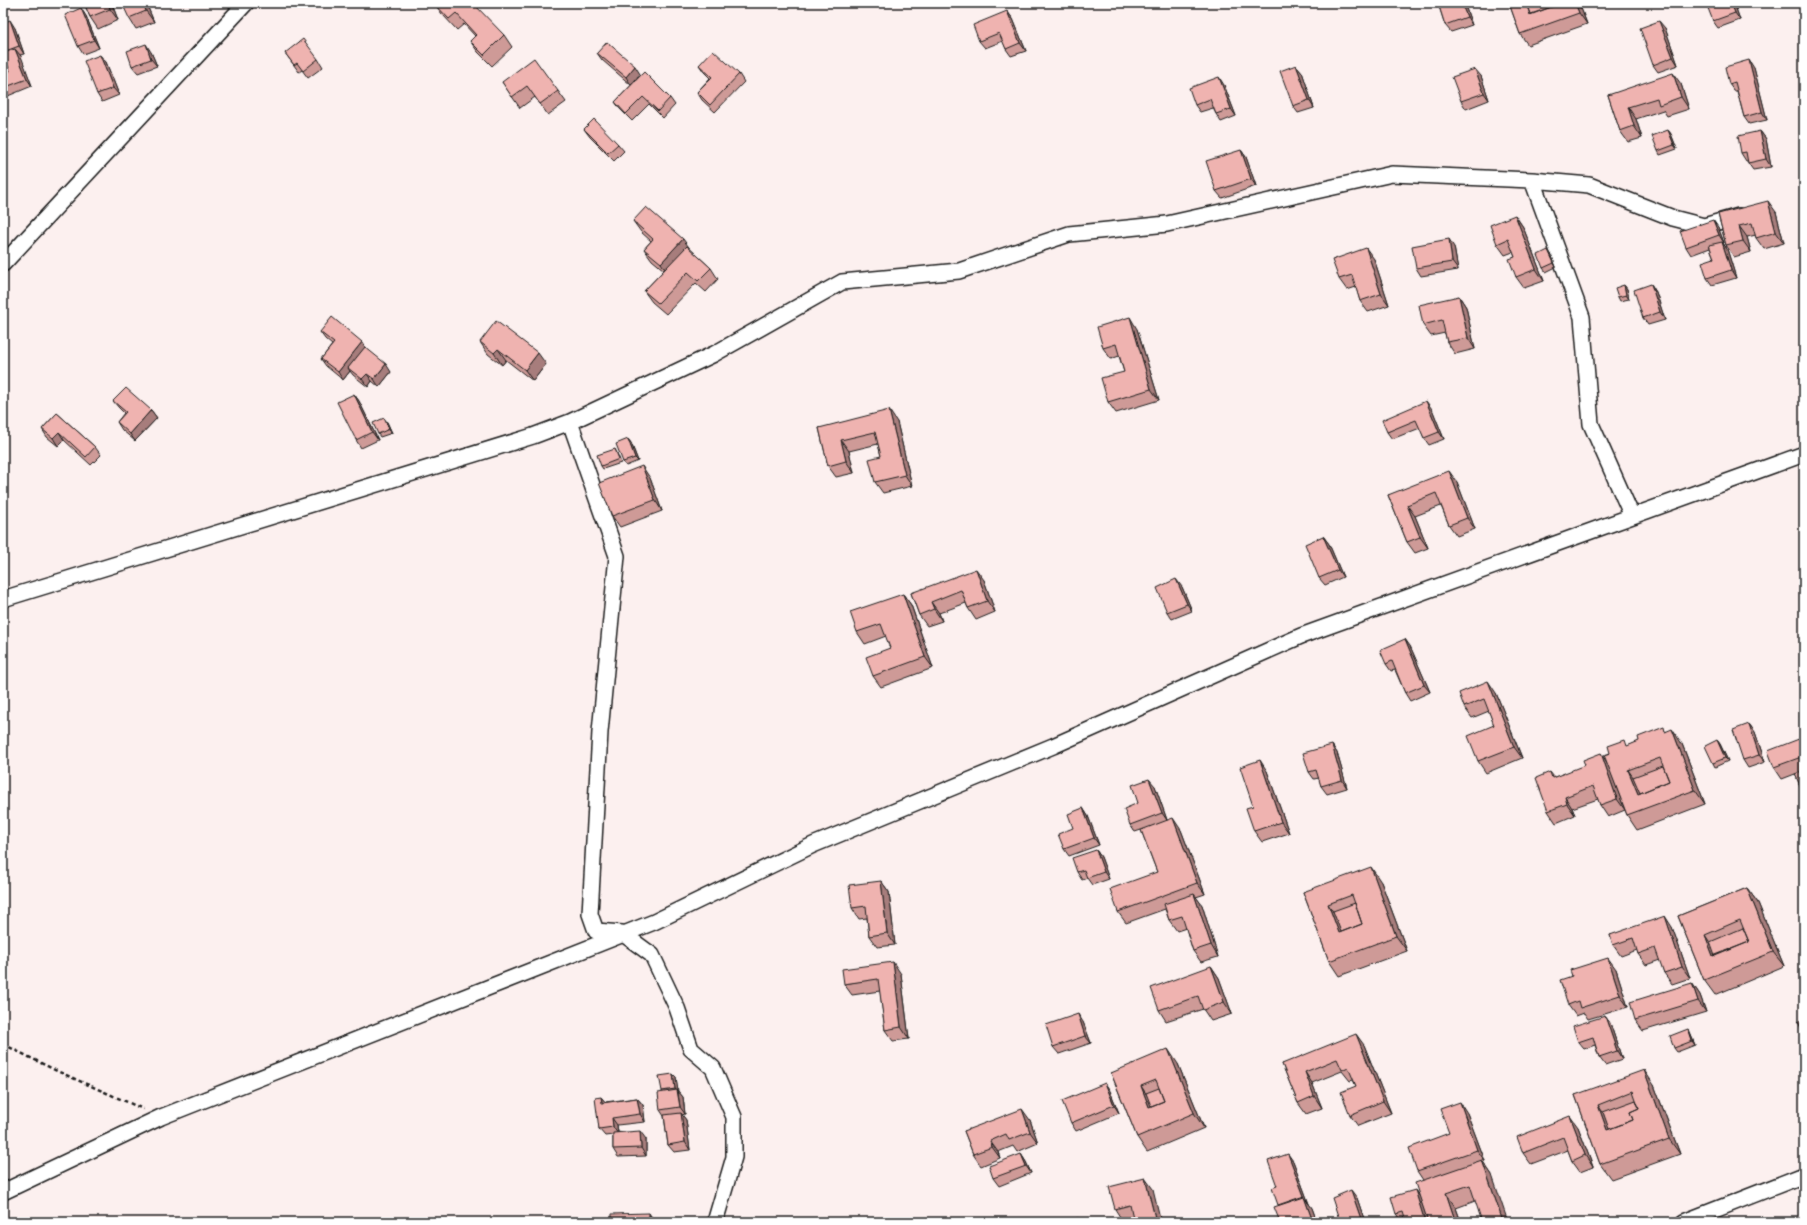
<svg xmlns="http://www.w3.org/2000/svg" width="1807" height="1225" font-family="'Patrick Hand',sans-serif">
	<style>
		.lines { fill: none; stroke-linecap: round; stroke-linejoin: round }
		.minor-casing { stroke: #1c1c1c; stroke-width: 18 }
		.path { stroke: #1c1c1c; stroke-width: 2.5; stroke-dasharray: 4 3; stroke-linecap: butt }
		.minor { stroke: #fff; stroke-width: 15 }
		.wall { fill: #ce9a97; stroke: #1c1c1c }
		.shaded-wall { fill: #a77d7b; stroke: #1c1c1c }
		.building { fill: #efb3b0; stroke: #1c1c1c; fill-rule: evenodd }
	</style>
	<rect width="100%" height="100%" fill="#fcf0ef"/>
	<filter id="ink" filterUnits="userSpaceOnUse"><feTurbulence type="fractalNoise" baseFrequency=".025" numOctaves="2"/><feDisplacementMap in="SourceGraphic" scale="8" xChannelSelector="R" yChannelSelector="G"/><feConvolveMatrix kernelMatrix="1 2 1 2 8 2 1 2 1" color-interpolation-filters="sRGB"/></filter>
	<g filter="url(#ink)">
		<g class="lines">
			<defs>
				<path id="minor" d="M1532 180 1582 317 1591 424 1632 516
					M3 264 246 3
					M570 422 617 556 600 732 590 914 596 931 622 933 652 955 677 1008 691 1049 713 1068 734 1117V1157L715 1222
					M3 599 533 436 570 422 714 354 842 282 959 271 1069 234 1167 224 1392 174 1532 180 1589 185 1673 218 1704 226 1739 216
					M3 1192 161 1117 654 922 813 845 1053 746 1301 636 1804 454
					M1684 1222 1804 1175"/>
			</defs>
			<use href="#minor" class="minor-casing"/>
			<path class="path" d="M3 1044 57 1071 143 1109"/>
			<use href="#minor" class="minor"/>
		</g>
		<path class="wall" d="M84 3H115L112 4 118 20 98 29 90 17Z
			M146 3 154 22 136 29 129 18Z
			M434 3 504 35 512 47 492 66 478 52 470 41 475 36 464 24 457 30 442 14Z
			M1438 3H1464L1472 25 1451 32 1445 25Z
			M1509 3H1579L1587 24 1528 45 1520 34Z
			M1734 3 1740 20 1718 28 1713 21Z
			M1007 11 1013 19 1026 51 1011 56 1006 49 1003 41 985 48 979 41Z
			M86 16 99 48 83 54 78 46Z
			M3 23 15 28 24 54 20 55 32 86 3 98V74L10 71 4 53 3 52Z
			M1665 28 1678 65 1658 72 1653 65Z
			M151 52 157 66 138 73 132 66Z
			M285 53 318 59 323 67 308 78 302 70 299 72Z
			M597 53 640 74 631 85 602 60Z
			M106 62 119 95 102 102 97 94Z
			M699 65 739 74 744 82 715 112 702 100 697 92 710 78 704 72Z
			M1296 65 1302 72 1314 108 1298 113 1293 106Z
			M1754 68 1767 120 1749 124 1744 117 1737 91H1734L1729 84Z
			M644 72 670 98 675 105 663 118 649 104 632 121 620 109 615 102Z
			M1481 76 1489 100 1466 109 1461 101Z
			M502 82 558 91 566 102 548 115 535 97 520 108Z
			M1681 84 1689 109 1667 116 1663 110 1636 119 1642 138 1628 142 1620 131 1608 95Z
			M1224 85 1236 116 1221 122 1216 114 1213 108 1200 112 1195 105Z
			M584 129 618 144 624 151 614 161 590 137Z
			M1668 130 1671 134 1677 149 1660 155 1658 151Z
			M1760 131 1766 139 1771 167 1753 170 1748 163V161H1746L1741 153Z
			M1241 150 1246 157 1256 186 1222 198 1216 191Z
			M1776 212 1784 243 1764 249 1756 238V235L1747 237 1751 252 1734 257 1726 245 1718 214Z
			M1515 215 1523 227 1544 281 1524 288 1516 277 1515 257 1513 252 1505 255 1497 244Z
			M633 221 687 246 711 268 718 279 706 292 696 283 666 314 652 302 644 291 664 270 652 260 644 249 651 241 641 232Z
			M1718 227 1724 243H1723L1727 249 1736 278 1712 285 1707 278 1714 258 1710 248 1691 255 1686 247Z
			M1454 247 1458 270 1421 276 1416 268Z
			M1551 254 1556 267 1546 272 1543 268Z
			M1374 259 1389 305 1368 312 1360 301 1356 287 1347 290 1339 279Z
			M1651 284 1656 292 1665 320 1648 325 1643 318Z
			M1624 285 1627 289 1629 299 1620 301 1618 297Z
			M1459 296 1466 307 1475 349 1455 354 1447 342 1445 333 1431 336 1423 325Z
			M1137 329 1159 400 1116 413 1108 402 1124 372 1119 356 1111 359 1103 348Z
			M320 332 362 342 367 349 391 372 379 387 372 381 368 387 353 375 350 371 343 380 326 366 321 359 332 345 325 339Z
			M480 342 546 364 533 381 506 360 502 365 488 354Z
			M354 394 359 401 378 440 361 448 356 440Z
			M113 401 151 410 157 418 135 441 122 430 117 422 124 413 119 408Z
			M1432 409 1444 439 1429 445 1424 438 1420 428 1392 439 1387 432Z
			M57 413 95 447 101 455 91 465 64 440 58 446 47 437 42 429Z
			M387 422 392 433 380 437 378 434Z
			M897 422 912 486 883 493 875 482 881 456 878 444 849 451 854 473 836 477 828 466 819 428Z
			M628 439 631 443 638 461 626 466 623 462Z
			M615 449 617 453 621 463 603 469 601 466Z
			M650 478 662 511 620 527 612 516Z
			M1457 482 1475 529 1457 536 1449 525 1441 506 1415 516 1428 548 1415 553 1407 542 1388 495Z
			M1323 536 1329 544 1343 577 1325 585 1319 578Z
			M984 580 995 612 976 620 968 608 966 603 939 613 942 621 927 626 919 615 911 593Z
			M1182 587 1192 611 1172 619 1167 612Z
			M903 594 911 605 933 668 881 687 873 676 890 648 886 636 865 644 857 632Z
			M1410 646 1430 692 1410 701 1405 693 1395 670 1391 671 1386 664Z
			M1496 693 1522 758 1486 773 1478 761 1494 725 1489 711 1472 718 1464 707Z
			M1749 724 1755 732 1765 762 1748 768 1743 760Z
			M1666 731 1682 744 1705 804 1637 830 1627 815 1625 810 1608 817 1600 805 1598 799 1572 808 1575 815 1556 823 1548 811 1550 772 1554 777 1607 762 1628 746Z
			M1804 737V793L1802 790 1795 774 1782 779 1774 767Z
			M1717 740 1720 744 1728 761 1715 767 1713 763Z
			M1332 745 1337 753 1347 788 1327 794 1321 786 1319 778 1314 779 1309 772Z
			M1267 771 1289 833 1262 842 1254 831 1253 806Z
			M1155 786 1167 820 1181 830 1205 894 1196 897 1202 905 1218 957 1201 962 1193 951 1186 928 1177 931 1169 920 1165 909 1126 923 1118 912 1157 872 1141 830 1135 832 1130 825 1138 803Z
			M1083 808 1088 816 1099 845 1069 856 1064 849Z
			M1096 850 1101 857 1109 879 1092 885 1087 878 1082 880 1077 872Z
			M881 881 889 892 895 945 877 947 869 936 867 918 859 919 852 908Z
			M1381 882 1407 951 1339 976 1329 961 1303 892Z
			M1747 888 1758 903 1784 966 1715 995 1704 980 1678 916Z
			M1672 927 1690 978 1672 984 1664 973 1660 960 1646 965 1638 954 1637 950 1621 956 1613 945 1610 935Z
			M1211 966 1219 978 1232 1014 1211 1021 1203 1009 1166 1021 1159 1010Z
			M1616 969 1628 1007 1588 1019 1584 1013 1576 1016 1568 1005Z
			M901 974 909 1039 893 1041 885 1030 880 991 852 995 844 984Z
			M1692 983 1700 995 1706 1012 1643 1031 1635 1020Z
			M1605 1016 1610 1023 1622 1059 1605 1065 1599 1057 1595 1045 1584 1049 1578 1042Z
			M1083 1022 1091 1043 1059 1054 1053 1047Z
			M1688 1029 1690 1033 1695 1045 1677 1052 1674 1048Z
			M1364 1045 1391 1113 1358 1126 1350 1115 1356 1086 1353 1080 1350 1081 1342 1071 1312 1083 1322 1108 1306 1114 1298 1103 1282 1064Z
			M1178 1064 1204 1128 1147 1152 1137 1137 1111 1073Z
			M676 1077 677 1090 683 1097 685 1114 682 1115 686 1120 690 1150 674 1152 668 1145 664 1116 660 1110 662 1092V1091Z
			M1105 1083 1110 1091 1119 1113 1076 1131 1071 1123Z
			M1654 1085 1680 1154 1611 1179 1600 1164 1575 1095Z
			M601 1097 605 1102 637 1098 643 1105 645 1122 617 1125 618 1132 646 1139V1156L618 1157 613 1149V1135L605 1136 599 1129Z
			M1467 1113 1485 1161 1483 1162 1492 1175 1475 1201 1456 1208 1460 1219 1461 1218 1464 1222H1428L1421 1199 1405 1220 1402 1221 1396 1214 1420 1197 1423 1180 1417 1171 1449 1133Z
			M1030 1120 1038 1143 1017 1152 1013 1146 998 1152 1000 1158 981 1166 973 1154 964 1131Z
			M1578 1127 1593 1167 1580 1172 1572 1161 1568 1150 1531 1164 1523 1153Z
			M1021 1154 1026 1162 1031 1173 999 1186 993 1178Z
			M1293 1161 1309 1204 1312 1208 1317 1222H1280L1277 1186Z
			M1153 1189 1134 1222 1133 1218 1122 1220 1115 1209Z
			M1357 1198 1365 1222H1340Z"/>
		<path class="shaded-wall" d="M108 3H111L112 4 118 20 110 9Z
			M143 3H146L154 22 146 11Z
			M1461 3H1464L1472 25 1467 17Z
			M1526 3H1530L1535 18 1530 15Z
			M1575 3H1579L1587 24 1579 13Z
			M1731 3H1734L1740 20 1735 13Z
			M81 8 86 16 99 48 94 40Z
			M1007 11 1013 19 1026 51 1020 43Z
			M10 20 15 28 24 54 19 46Z
			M1659 21 1665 28 1678 65 1673 57Z
			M146 44 151 52 157 66 151 59Z
			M15 49 21 56 32 86 27 79Z
			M100 55 106 62 119 95 113 88Z
			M1749 60 1754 68 1767 120 1762 112Z
			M1296 65 1302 72 1314 108 1309 100Z
			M635 66 640 74 631 85 626 77Z
			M1475 69 1481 76 1489 100 1484 93Z
			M1673 73 1681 84 1689 109 1681 97Z
			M1219 77 1224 85 1236 116 1231 109Z
			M1628 107 1636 119 1642 138 1634 126Z
			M1668 130 1671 134 1677 149 1674 145Z
			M1760 131 1766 139 1771 167 1766 159Z
			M1241 150 1246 157 1256 186 1251 179Z
			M1768 201 1776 212 1784 243 1776 232Z
			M1515 215 1523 227 1544 281 1536 269Z
			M1713 220 1718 227 1724 243 1719 235Z
			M1739 226 1747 237 1751 252 1743 241Z
			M683 239 691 250 669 275 661 263Z
			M1449 239 1454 247 1458 270 1452 262Z
			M1722 242 1727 249 1736 278 1731 270Z
			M1366 248 1374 259 1389 305 1381 294Z
			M1548 250 1551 254 1556 267 1554 263Z
			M1651 284 1656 292 1665 320 1660 312Z
			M1624 285 1627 289 1629 299 1626 295Z
			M1459 296 1466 307 1475 349 1468 338Z
			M1130 317 1137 329 1159 400 1151 389Z
			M362 342 367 350 348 368 350 371 343 380 338 372Z
			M498 349 506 360 502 365 494 353Z
			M538 353 546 364 533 381 525 370Z
			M386 364 391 372 379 387 374 379Z
			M367 374 372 381 368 387 362 379Z
			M354 394 359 401 378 440 372 432Z
			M1426 401 1432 409 1444 439 1439 432Z
			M151 410 157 418 135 441 130 434Z
			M889 410 897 422 912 486 905 475Z
			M384 418 387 422 392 433 389 429Z
			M59 432 64 440 58 446 53 438Z
			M628 439 631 443 638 461 635 458Z
			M841 440 849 451 854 473 846 461Z
			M642 466 650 478 662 511 655 500Z
			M1449 471 1457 482 1475 529 1467 518Z
			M1407 505 1415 516 1428 548 1420 537Z
			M1323 536 1329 544 1343 577 1338 570Z
			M976 569 984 580 995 612 987 601Z
			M1176 579 1182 587 1192 611 1187 604Z
			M903 594 911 605 933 668 925 657Z
			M931 602 939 613 942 621 934 609Z
			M1405 639 1410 646 1430 692 1424 685Z
			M1488 681 1496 693 1522 758 1514 747Z
			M1749 724 1755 732 1765 762 1759 755Z
			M1672 729 1682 744 1705 804 1695 790Z
			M1717 740 1720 744 1728 761 1725 758Z
			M1332 745 1337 753 1347 788 1342 780Z
			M1601 753 1608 764 1625 810 1617 799Z
			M1260 760 1267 771 1289 833 1281 822Z
			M1628 770 1639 785 1643 801 1638 794Z
			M1149 779 1155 786 1167 820 1162 813Z
			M1565 797 1572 808 1575 815 1567 804Z
			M1083 808 1088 816 1099 845 1094 838Z
			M1173 818 1181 830 1205 894 1197 883Z
			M1096 850 1101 857 1109 879 1104 872Z
			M1371 867 1381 882 1407 951 1396 936Z
			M881 881 889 892 895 945 887 933Z
			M1747 888 1758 903 1784 966 1773 952Z
			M1194 894 1202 905 1218 957 1211 945Z
			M1328 904 1338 919 1346 940 1339 933Z
			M1665 916 1672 927 1690 978 1682 967Z
			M1705 935 1715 950 1719 964 1713 956Z
			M1608 958 1616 969 1628 1007 1620 995Z
			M893 962 901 974 909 1039 901 1027Z
			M1211 966 1219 978 1232 1014 1224 1002Z
			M1692 983 1700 995 1706 1012 1698 1001Z
			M1078 1014 1083 1022 1091 1043 1085 1036Z
			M1605 1016 1610 1023 1622 1059 1617 1051Z
			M1688 1029 1690 1033 1695 1045 1692 1041Z
			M1356 1034 1364 1045 1391 1113 1383 1101Z
			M1168 1049 1178 1064 1204 1128 1194 1113Z
			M1644 1070 1654 1085 1680 1154 1669 1139Z
			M1305 1072 1312 1083 1322 1108 1314 1096Z
			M673 1074 676 1077 678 1091 677 1090 683 1097 685 1114 680 1107 678 1093 675 1089Z
			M1105 1083 1110 1091 1119 1113 1114 1105Z
			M1141 1086 1151 1101 1154 1114 1149 1107Z
			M601 1097 607 1104 602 1103Z
			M637 1098 643 1105 645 1122 640 1114Z
			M1460 1102 1467 1113 1485 1161 1477 1150Z
			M1598 1105 1608 1120 1615 1137 1607 1130Z
			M1022 1109 1030 1120 1038 1143 1030 1132Z
			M681 1113 686 1120 690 1150 685 1142Z
			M1570 1116 1578 1127 1593 1167 1585 1155Z
			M612 1118 617 1125 618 1134 613 1127Z
			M640 1131 646 1139V1156L641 1148Z
			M990 1141 998 1152 1000 1158 992 1147Z
			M1021 1154 1026 1162 1031 1173 1026 1166Z
			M1288 1154 1293 1161 1309 1204 1304 1196Z
			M1482 1160 1492 1175 1508 1222H1503Z
			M1145 1178 1153 1189 1161 1222H1156Z
			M1351 1190 1357 1198 1365 1222H1364L1361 1219Z
			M1415 1190 1420 1197 1428 1222H1425Z
			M1446 1193 1456 1208 1461 1222 1455 1220Z
			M1304 1197 1312 1208 1317 1222H1313Z
			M649 1213 655 1222H649Z"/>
		<path class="building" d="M84 3H108L110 9 90 17Z
			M122 3H143L146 11 129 18Z
			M434 3H473L504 35 484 55 470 41 476 35 456 13 449 19Z
			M1438 3H1461L1467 17 1445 25Z
			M1509 3H1526L1530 15 1554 6 1553 3H1575L1579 13 1520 34Z
			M1527 3H1553L1554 6 1531 14Z
			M1706 3H1731L1735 13 1713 21Z
			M81 8 94 40 78 46 65 15Z
			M1007 11 1020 43 1006 49 999 33 979 41 973 25Z
			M10 20 19 46 3 52V23Z
			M1659 21 1673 57 1653 65 1640 28Z
			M303 39 318 59 303 71 297 63 294 65 285 53Z
			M607 42 635 66 626 77 597 53Z
			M146 44 151 59 132 66 127 51Z
			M15 49 27 79 3 88V74L10 71 3 53Z
			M713 50 739 74 710 105 697 92 712 77 699 65Z
			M100 55 113 88 97 94 84 61Z
			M534 58 558 91 540 104 527 86 512 97 502 82Z
			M1749 60 1762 112 1744 117 1735 82 1729 84 1725 67Z
			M1296 65 1309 100 1293 106 1280 71Z
			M1475 69 1484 93 1461 101 1452 77Z
			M644 72 670 98 658 111 643 97 626 114 615 102Z
			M1673 73 1681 97 1659 105 1657 98 1628 107 1634 126 1620 131 1608 95Z
			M1219 77 1231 109 1216 114 1210 99 1195 105 1189 88Z
			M594 119 618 144 608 153 584 129Z
			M1668 130 1674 145 1658 151 1652 136Z
			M1760 131 1766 159 1748 163 1746 152 1741 153 1738 136Z
			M1241 150 1251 179 1216 191 1206 161Z
			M1768 201 1776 232 1756 238 1752 223 1739 226 1743 241 1726 245 1718 214Z
			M646 207 683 239 661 263 644 249 653 239 633 221Z
			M1515 215 1536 269 1516 277 1509 259 1515 257 1508 239 1497 244 1490 225Z
			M1713 220 1719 235 1686 247 1680 231Z
			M1449 239 1452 262 1416 268 1412 246Z
			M1722 242 1731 270 1707 278 1702 262 1714 258 1709 245Z
			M687 246 711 268 698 281 688 272 658 303 644 291Z
			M1366 248 1381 294 1360 301 1352 275 1339 279 1332 260Z
			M1548 250 1554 263 1543 268 1538 255Z
			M1651 284 1660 312 1643 318 1634 290Z
			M1624 285 1626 295 1618 297 1615 288Z
			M1459 296 1468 338 1447 342 1442 320 1423 325 1419 305Z
			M332 317 362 342 338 372 321 359 334 343 320 332Z
			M1130 317 1151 389 1108 402 1101 378 1124 372 1116 344 1103 348 1097 327Z
			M496 321 538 353 525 370 498 349 494 353 480 342Z
			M365 347 386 364 374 379 367 374 362 379 348 368Z
			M126 388 151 410 130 434 117 422 126 412 113 401Z
			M354 394 372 432 356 440 337 402Z
			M1426 401 1439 432 1424 438 1416 420 1387 432 1382 420Z
			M889 410 905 475 875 482 869 459 881 456 875 432 841 440 846 461 828 466 819 428Z
			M57 413 95 447 86 457 59 432 53 438 42 429Z
			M384 418 389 429 378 434 373 423Z
			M628 439 635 458 623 462 616 444Z
			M615 449 619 459 601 466 597 455Z
			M642 466 655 500 612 516 599 483Z
			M1449 471 1467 518 1449 525 1436 493 1407 505 1420 537 1407 542 1388 495Z
			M1323 536 1338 570 1319 578 1305 544Z
			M976 569 987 601 968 608 961 590 931 602 934 609 919 615 911 593Z
			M1176 579 1187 604 1167 612 1157 588Z
			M903 594 925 657 873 676 866 657 890 648 881 624 857 632 850 612Z
			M1405 639 1424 685 1405 693 1392 661 1386 664 1380 650Z
			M1488 681 1514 747 1478 761 1468 736 1494 725 1484 699 1464 707 1459 693Z
			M1804 714V727L1800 716Z
			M1749 724 1759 755 1743 760 1733 730Z
			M1664 727 1665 732 1672 729 1695 790 1627 815 1604 755 1610 753 1608 746 1625 740 1627 746 1639 741 1638 737ZM1660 758 1669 781 1638 794 1628 770Z
			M1804 737V756L1774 767 1768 751Z
			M1717 740 1725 758 1713 763 1705 746Z
			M1332 745 1342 780 1321 786 1316 770 1309 772 1303 753Z
			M1601 753 1617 799 1600 805 1593 786 1565 797 1567 804 1548 811 1536 778 1550 772 1552 778 1585 765 1583 760Z
			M1260 760 1281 822 1254 831 1246 808 1253 806 1240 767Z
			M1663 766 1669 781 1640 793 1633 777Z
			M1804 770V789L1802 790 1795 774Z
			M1149 779 1162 813 1130 825 1124 809 1138 803 1132 785Z
			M1083 808 1094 838 1064 849 1058 834 1073 828 1068 814Z
			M1173 818 1197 883 1118 912 1110 889 1157 872 1141 830Z
			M1096 850 1104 872 1087 878 1084 870 1077 872 1072 858Z
			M1371 867 1396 936 1329 961 1303 892ZM1352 895 1362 924 1339 933 1328 904Z
			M881 881 887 933 869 936 866 906 852 908 849 885Z
			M1747 888 1773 952 1704 980 1678 916ZM1740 920 1749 942 1713 956 1705 935Z
			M1194 894 1211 945 1193 951 1182 916 1169 920 1164 904Z
			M1355 903 1362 924 1341 932 1333 911Z
			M1665 916 1682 967 1664 973 1655 948 1638 954 1633 938 1613 945 1610 935Z
			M1743 928 1749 942 1715 956 1710 942Z
			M1608 958 1620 995 1580 1008 1578 1001 1568 1005 1560 980 1572 976 1570 970Z
			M893 962 901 1027 885 1030 878 979 844 984 842 969Z
			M1211 966 1224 1002 1203 1010 1198 996 1159 1010 1151 988Z
			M1692 983 1698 1001 1635 1020 1630 1002Z
			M1078 1014 1085 1036 1053 1047 1046 1025Z
			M1605 1016 1617 1051 1599 1057 1593 1037 1578 1042 1573 1026Z
			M1804 1019V1034L1798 1022Z
			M1688 1029 1692 1041 1674 1048 1670 1036Z
			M1356 1034 1383 1101 1350 1115 1341 1092 1356 1086 1348 1067 1342 1070 1337 1059 1305 1072 1314 1096 1298 1103 1282 1064Z
			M1168 1049 1194 1113 1137 1137 1111 1073ZM1156 1080 1164 1101 1149 1107 1141 1086Z
			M1644 1070 1669 1139 1600 1164 1575 1095ZM1633 1091 1639 1108 1630 1112 1633 1120 1607 1130 1598 1105Z
			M673 1074 675 1089 662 1091 659 1076Z
			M1105 1083 1114 1105 1071 1123 1062 1101Z
			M1159 1088 1164 1101 1151 1106 1146 1093Z
			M677 1090 680 1107 660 1110 658 1093Z
			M601 1097 602 1103 637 1098 640 1114 612 1118 613 1127 599 1129 595 1098Z
			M1636 1100 1639 1108 1630 1112 1633 1120 1609 1129 1603 1112Z
			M1460 1102 1477 1150 1417 1171 1409 1148 1449 1133 1440 1109Z
			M1022 1109 1030 1132 1009 1140 1006 1134 990 1141 992 1147 973 1154 964 1131Z
			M681 1113 685 1142 668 1145 664 1115Z
			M1570 1116 1585 1155 1572 1161 1563 1137 1523 1153 1517 1137Z
			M640 1131 641 1148 613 1149V1133Z
			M1021 1154 1026 1166 993 1178 989 1166Z
			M1288 1154 1304 1196 1278 1205 1272 1188 1277 1186 1268 1161Z
			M1482 1160 1503 1222H1482L1470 1185 1446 1193 1455 1220 1461 1218 1462 1222H1428L1415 1183Z
			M1145 1178 1156 1222H1132H1134L1130 1205 1115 1209 1109 1187Z
			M1351 1190 1361 1219 1352 1222H1340L1332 1198Z
			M1415 1190 1425 1222H1406L1403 1212 1396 1214 1391 1197Z
			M1304 1197 1313 1222H1289V1220L1283 1222H1280L1274 1207Z
			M649 1213V1222H612V1214Z
			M1078 1218 1080 1222H1068Z"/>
	</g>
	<rect width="1807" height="1225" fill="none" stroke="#fff" stroke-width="16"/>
	<rect x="8" y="8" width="1791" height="1209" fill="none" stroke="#1c1c1c" stroke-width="1.5" filter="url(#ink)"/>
</svg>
